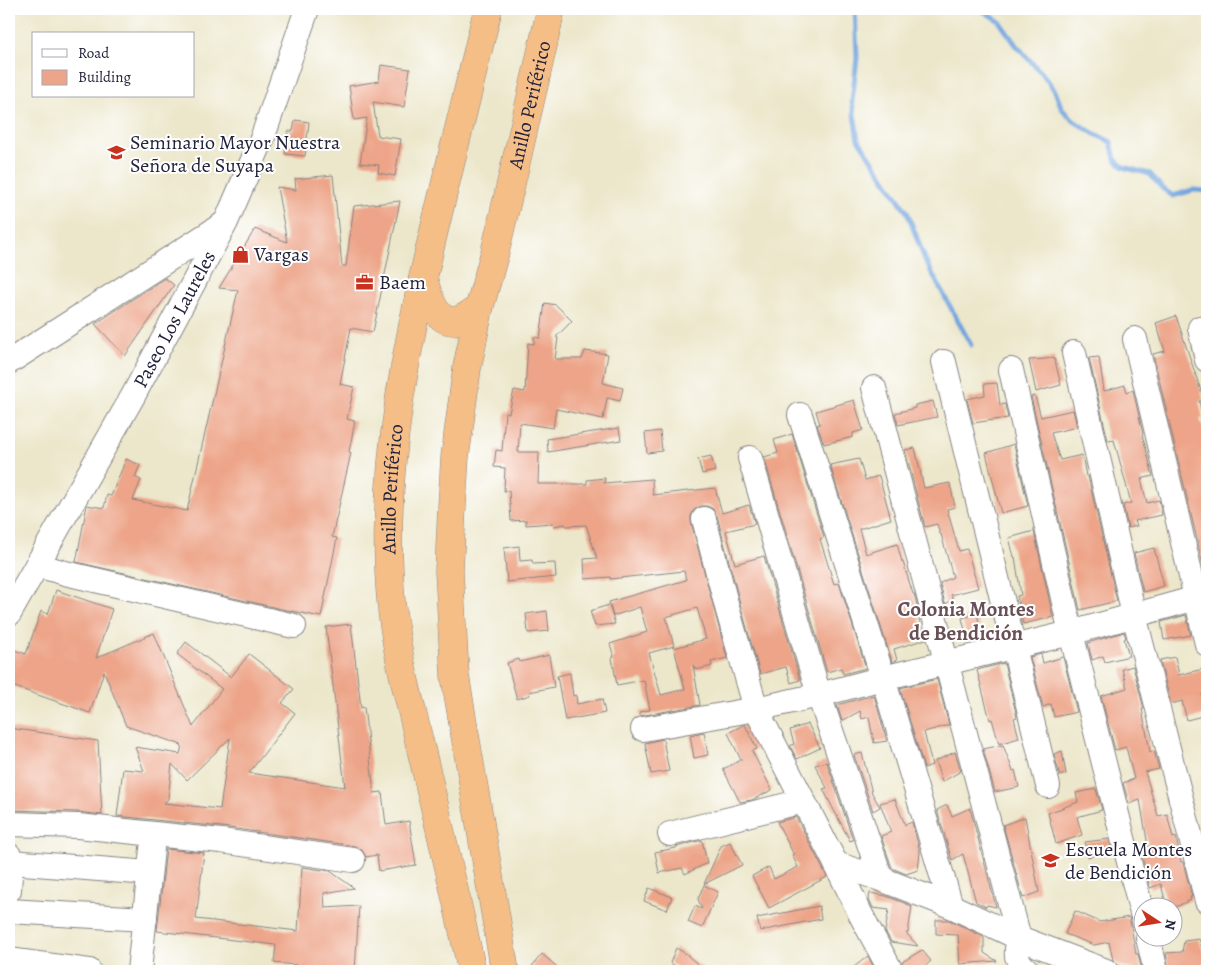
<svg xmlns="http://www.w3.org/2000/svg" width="1216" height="980" font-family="Alegreya,serif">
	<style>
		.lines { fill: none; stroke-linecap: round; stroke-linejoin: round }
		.stream { stroke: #72a5de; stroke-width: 5 }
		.building { fill: #eda488; fill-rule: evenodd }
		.minor-casing { stroke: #878483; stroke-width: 26 }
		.highway-casing { stroke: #878483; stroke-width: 29 }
		.minor { stroke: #fff; stroke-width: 24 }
		.highway { stroke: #f6be87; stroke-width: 28 }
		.labels { text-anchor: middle; stroke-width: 4; stroke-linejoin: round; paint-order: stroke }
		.street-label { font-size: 20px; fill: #22223b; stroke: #fff }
		.poi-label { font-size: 20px; fill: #22223b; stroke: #fff; text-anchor: start }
		.neighbourhood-label { font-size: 21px; font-weight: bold; fill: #695056; stroke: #fff }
	</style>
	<rect width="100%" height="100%" fill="#fff"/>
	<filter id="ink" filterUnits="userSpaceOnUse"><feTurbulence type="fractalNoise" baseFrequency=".02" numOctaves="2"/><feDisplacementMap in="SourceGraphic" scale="10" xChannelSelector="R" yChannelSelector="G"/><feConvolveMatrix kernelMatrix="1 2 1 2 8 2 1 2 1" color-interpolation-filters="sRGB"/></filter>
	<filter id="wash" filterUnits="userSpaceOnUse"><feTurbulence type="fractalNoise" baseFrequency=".0096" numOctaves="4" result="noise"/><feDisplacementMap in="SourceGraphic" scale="20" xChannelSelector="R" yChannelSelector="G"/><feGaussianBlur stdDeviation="1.12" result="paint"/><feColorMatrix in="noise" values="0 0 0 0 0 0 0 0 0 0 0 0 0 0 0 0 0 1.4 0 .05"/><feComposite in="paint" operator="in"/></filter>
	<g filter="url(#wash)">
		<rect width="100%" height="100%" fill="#ece7cb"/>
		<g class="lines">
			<path class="stream" d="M855 9 857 58 852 101 858 139 907 212 926 262 971 345
				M980 9 999 21 1016 45 1034 65 1042 73 1055 91 1062 109 1074 121 1093 133 1111 142 1115 159 1123 167 1150 174 1162 188 1173 196 1193 190 1207 191"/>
		</g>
		<g id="blocks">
			<path class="building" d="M381 65 410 69 404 107 373 102 378 136 401 139 395 176 378 173 379 165 360 163 367 118 354 120 349 86 379 81Z
				M295 120 309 122 305 156 285 154 288 131H293Z
				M333 175 342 266H346L354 206 400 201 373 332 351 328 340 384 354 387 347 419 355 421 349 452 351 453 332 537 337 538 321 617 277 608 76 562 87 505 104 508 107 495 111 496 126 459 140 465 135 477 141 480 133 500 187 511 238 290 219 288 255 229 287 242 277 187 296 190 295 179Z
				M165 278 174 285 125 356 95 324Z
				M545 303 556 305 572 321 556 337 558 338 555 359H582L585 351 608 354 603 383 623 388 620 401 607 398 603 419 556 409 553 428 520 423 518 452H539L538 484H587V480L605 478 604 483 652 479 653 495 715 488 722 513 749 505 755 524 726 531 735 564 764 556 800 680 791 683 786 667 760 674 741 607 717 516 713 509 707 506H701L694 510 691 516V522L727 658 711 662 712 666 696 670 693 665 700 705 640 716V712L650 710 644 680 617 685 612 658 614 657 610 644 647 632 640 607 613 616 609 602 686 580 684 571 610 579V577L585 579 584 559 597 558 586 525 566 526 565 524 554 526 553 523 526 525V520L511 521 509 491H504L505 468 494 467 496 450 502 451 505 412 509 413 514 390 525 392 528 343 534 344V337L540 338ZM697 608 706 639 674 648 685 689 661 695 649 653 674 646 666 617Z
				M1176 316 1204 400 1199 401 1203 418 1200 419 1207 440V582L1153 354 1165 351 1156 323Z
				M1054 357 1061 385 1036 392 1029 360 1046 359Z
				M1099 357 1104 391 1125 385 1127 392 1133 390 1143 434H1142L1153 476 1141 479 1147 503 1159 500 1162 515 1135 521 1137 526 1128 528 1123 505 1131 503 1114 440 1108 441 1089 358Z
				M997 383 1000 405 1005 404 1008 418 973 423 967 399 985 395 984 384Z
				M1035 396 1041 417 1073 410 1077 427 1051 433 1060 460 1082 455 1086 476H1088L1117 601 1080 610 1031 397Z
				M854 400 863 430 853 433V437L824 444 817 425 820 424 816 411Z
				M933 401 937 417 898 425 895 413 915 408V405Z
				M619 428 621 440 548 452 547 439Z
				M660 431 662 451 647 453 645 433Z
				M792 434 824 537 820 539 834 584 839 583 866 668 843 674 841 668 827 672 764 457 778 453 774 440Z
				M1014 444 1028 506 1001 513 986 453Z
				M915 448 924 488 950 483 955 507 947 509 959 551 967 549 978 588 951 595 953 600 945 604 940 583 953 577 941 534H940L937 524 925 527 905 450Z
				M711 456 715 471 702 474 698 459Z
				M859 459 865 480 879 476 891 519 859 529 866 554 897 544 902 562H903L913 594H914L921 619H919L926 639 894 649 897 660 892 662 830 465Z
				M1034 531 1053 617 1023 624 1017 596 1021 595 1015 557H1014L1009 538Z
				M519 546 520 561 532 560 533 564 555 563 556 577 507 582 504 548Z
				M1154 548 1164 586 1143 592 1134 553Z
				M56 590 112 609 96 658 154 633 193 727 222 689 177 654 186 642 231 677 249 654 294 689 282 703 295 713 249 773 345 787 326 627 351 624 361 708 364 707 374 793 382 792 386 825 409 821 416 865 379 871 377 855 366 857 362 850 355 846 222 827 117 816 123 769 144 771 135 747 180 754 182 745 126 726 104 671 90 713 9 685V648L26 654 41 611 48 614ZM230 738 220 809 164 803 168 799 172 764 187 780Z
				M609 605 615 624 595 626 590 611Z
				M547 611 549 631 528 633 526 614Z
				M977 614 982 634 967 638 962 618Z
				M1186 615 1191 635 1164 640 1161 622Z
				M1124 632 1126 638 1124 639 1129 656 1105 662 1103 656 1092 660 1088 643Z
				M1041 654 1043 663 1063 657 1077 712 1054 717 1051 704 1043 707 1030 657Z
				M549 655 554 687 529 692 530 695 517 699 507 663 519 659 520 662Z
				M1175 657 1179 675 1207 668V694H1202L1206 715 1187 720 1182 701 1171 704 1160 660Z
				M1004 663 1017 717 1014 718 1019 738 999 744 992 719 990 720 977 670Z
				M1133 666 1144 709H1142L1150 752 1154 751 1159 769 1145 772 1158 816 1167 814 1173 838 1176 837 1181 862H1183L1192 897H1190L1191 900 1173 908H1167L1161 884 1150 888 1140 849 1148 846 1140 800 1129 804 1123 783 1134 779 1126 747 1115 750 1101 696 1127 688 1122 669Z
				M570 673 573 696 576 695 577 704 602 699 605 713 565 720 557 676Z
				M937 679 949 725 924 732 932 765 924 768 900 688Z
				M874 695 887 741 874 743 869 717 862 719 860 711 842 721 837 705Z
				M808 724 820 748 797 759 790 746 794 744 790 730Z
				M743 725H745L757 749 752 751 772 790 752 800 740 802 723 769 741 760 728 733Z
				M9 728 98 741 102 815 78 812 9 810Z
				M704 732 708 755 694 758 690 735Z
				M663 739 669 771 651 774 645 743Z
				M1003 745 1013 771 1015 770 1019 787 995 792 983 749Z
				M1062 751 1066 774 1060 776 1054 754Z
				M955 752 961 771 942 782 935 761Z
				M862 753 872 793 880 807 873 811 854 755Z
				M827 762 853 840 850 841 823 789 827 788 815 765Z
				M1096 789 1102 810 1077 817 1082 835 1056 844 1048 813 1078 802 1076 793Z
				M895 799 905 825 912 822 920 852 918 870 906 874 892 868 881 836 891 832 880 803Z
				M947 805 952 816 970 808 996 907 987 905 986 907 976 902 963 854 952 860 937 810Z
				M796 817 827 877 769 908 752 876 769 867 774 879 798 867 792 855H794L777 822Z
				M1025 817 1039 892 1023 898 1003 825Z
				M1109 839 1111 848 1088 857 1085 842Z
				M702 840 707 863 685 874 682 868 659 873 655 852 676 848V847Z
				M730 842 742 865 704 884 721 846Z
				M166 849 204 853 196 919 298 931 302 867 330 871 354 888 324 893 325 908 359 906 355 971H295L296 965 274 963 276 945 157 931Z
				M704 885 718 892 702 928 688 922 695 906 702 909 698 899Z
				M649 888 672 897 667 910 644 901Z
				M870 893 886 896 912 906 908 933H906L918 946 891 942 885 931 889 910 873 908 869 899Z
				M819 906 821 919 760 931 757 918Z
				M1075 911 1100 922 1129 917 1131 926 1136 954H1138L1142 971H1137L1118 965 1113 960 1109 942 1094 945 1065 934Z
				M936 920H949L984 937V953L997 961 960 964 958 935 936 934Z
				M1199 939 1207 960V967L1191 971H1169L1166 953 1182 952 1184 941Z
				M676 948 688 955V956L706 971H684L670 963Z
				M922 950 931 961 920 971H905L902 962Z
				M542 954 562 971H528Z
				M868 956 876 971H849Z"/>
		</g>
	</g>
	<g filter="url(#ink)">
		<use href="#blocks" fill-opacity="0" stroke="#878483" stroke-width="1"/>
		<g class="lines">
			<defs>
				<g id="minor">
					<path d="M1200 328 1207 360"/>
					<path d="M1135 339 1207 644"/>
					<path d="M1074 353 1134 615 1207 901"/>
					<path d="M9 362 225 223"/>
					<path d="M944 362 1048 786"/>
					<path d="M1011 370 1071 633 1144 921"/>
					<path d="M874 388 1019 938C1015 955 1015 960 1028 971"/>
					<path d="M800 415 883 678 951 906"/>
					<path d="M750 458 819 695 881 879"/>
					<path d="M704 519 728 611 756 709 836 864 881 879 951 906 1019 938 1106 971"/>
					<path d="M37 565 65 573 294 626"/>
					<path id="s1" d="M9 614 133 396 226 222 262 139 307 9"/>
					<path d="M643 729 756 709 819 695 883 678 1071 633 1207 595"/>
					<path d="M9 824 78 826 221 841 353 860"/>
					<path d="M670 834 803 801"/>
					<path d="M9 855 11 862 9 890"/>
					<path d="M11 862 149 873"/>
					<path d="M836 864 861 915 891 971"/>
					<path d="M9 911 145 919"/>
					<path d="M1148 938 1156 971"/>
					<path d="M9 960 89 971"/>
					<path d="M139 971 152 849"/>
				</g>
				<g id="highway">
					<path d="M423 278C427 292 435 322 454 321 460 321 473 312 479 309"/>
					<path id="s2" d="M472 971C456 896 438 820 420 745 409 697 395 649 391 600 379 469 408 337 439 210 455 143 472 76 488 9"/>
					<path id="s3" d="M505 971 455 676 449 571 452 506 455 457 467 368 479 309 495 252 536 76 551 9"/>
				</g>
			</defs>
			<use href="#minor" class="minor-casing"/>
			<use href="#highway" class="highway-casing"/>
			<use href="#minor" class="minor"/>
			<use href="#highway" class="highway"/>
		</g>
	</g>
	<defs>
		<symbol id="university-bare" viewBox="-9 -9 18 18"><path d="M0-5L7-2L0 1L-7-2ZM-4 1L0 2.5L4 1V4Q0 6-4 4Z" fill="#c8321e" stroke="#fff" stroke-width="2.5" paint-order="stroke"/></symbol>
		<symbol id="shop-bare" viewBox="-9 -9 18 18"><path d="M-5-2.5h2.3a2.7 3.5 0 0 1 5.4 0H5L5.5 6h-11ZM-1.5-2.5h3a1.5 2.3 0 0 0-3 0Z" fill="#c8321e" stroke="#fff" stroke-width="2.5" paint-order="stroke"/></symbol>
		<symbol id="office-bare" viewBox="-9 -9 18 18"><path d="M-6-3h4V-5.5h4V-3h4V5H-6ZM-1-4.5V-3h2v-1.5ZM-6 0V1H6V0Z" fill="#c8321e" stroke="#fff" stroke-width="2.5" paint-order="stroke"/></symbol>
		<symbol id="school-bare" viewBox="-9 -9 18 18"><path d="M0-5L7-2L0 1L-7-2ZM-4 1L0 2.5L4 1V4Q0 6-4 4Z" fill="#c8321e" stroke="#fff" stroke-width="2.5" paint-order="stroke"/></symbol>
	</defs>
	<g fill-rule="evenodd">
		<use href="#university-bare" x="104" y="140" width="25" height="25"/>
		<use href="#shop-bare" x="228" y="242" width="25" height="25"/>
		<use href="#office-bare" x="352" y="270" width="25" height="25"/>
		<use href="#school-bare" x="1038" y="848" width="25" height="25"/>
	</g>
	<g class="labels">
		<g class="street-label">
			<text dy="7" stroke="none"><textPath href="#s3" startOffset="879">Anillo Periférico</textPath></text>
			<text dy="7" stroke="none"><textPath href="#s1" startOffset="338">Paseo Los Laureles</textPath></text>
			<text dy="7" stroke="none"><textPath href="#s2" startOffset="491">Anillo Periférico</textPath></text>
		</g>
		<g class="poi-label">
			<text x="130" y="149">Seminario Mayor Nuestra<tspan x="130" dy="23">Señora de Suyapa</tspan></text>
			<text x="254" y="261">Vargas</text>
			<text x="379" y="289">Baem</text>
			<text x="1065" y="856">Escuela Montes<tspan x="1065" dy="23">de Bendición</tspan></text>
		</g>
		<g class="neighbourhood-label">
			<text x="966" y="616">Colonia Montes<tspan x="966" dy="24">de Bendición</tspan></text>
		</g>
	</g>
	<rect width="1216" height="980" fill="none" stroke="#fff" stroke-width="30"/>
	<rect x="32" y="32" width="162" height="65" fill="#ffffff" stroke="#a7a7b1"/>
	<rect x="42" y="49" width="25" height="8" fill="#ffffff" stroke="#a7a7b1"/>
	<text x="78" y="58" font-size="15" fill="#22223b">Road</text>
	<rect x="42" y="70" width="25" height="15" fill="#eda488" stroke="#a7a7b1"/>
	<text x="78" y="82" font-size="15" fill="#22223b">Building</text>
	<g transform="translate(1158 922) rotate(102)"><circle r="24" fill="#ffffff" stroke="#a7a7b1"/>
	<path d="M0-4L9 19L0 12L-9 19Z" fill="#c8321e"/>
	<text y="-8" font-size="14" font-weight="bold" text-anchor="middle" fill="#22223b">N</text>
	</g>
</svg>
